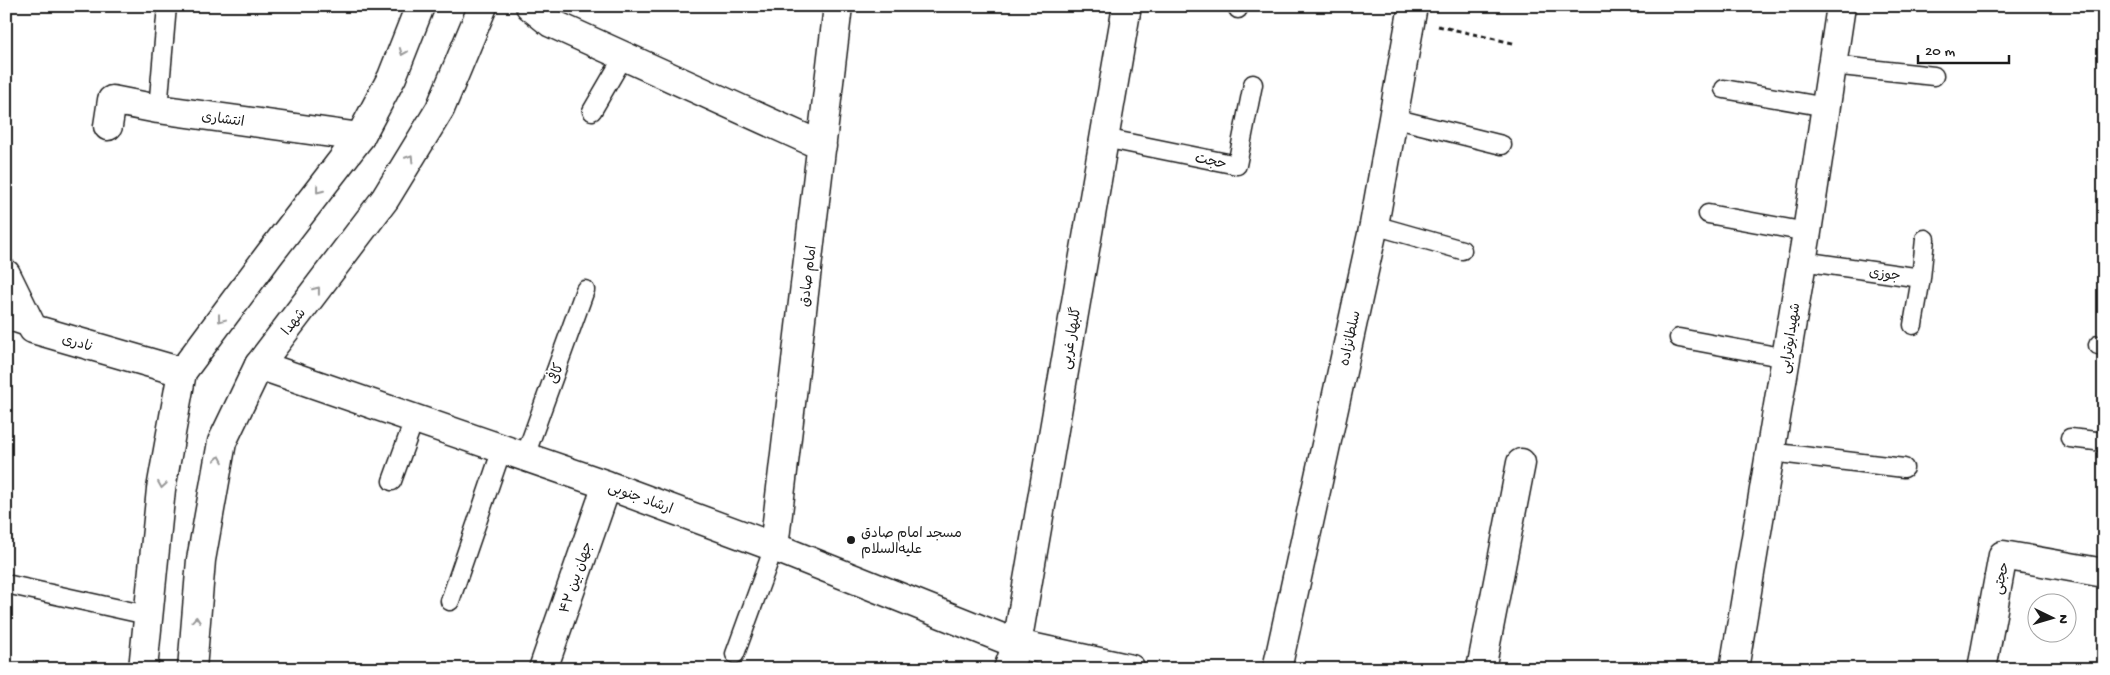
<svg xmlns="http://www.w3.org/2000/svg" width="2110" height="675" font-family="'Gochi Hand','Playpen Sans Arabic',sans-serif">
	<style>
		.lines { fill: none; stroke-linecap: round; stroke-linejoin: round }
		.service-casing { stroke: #1c1c1c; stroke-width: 21 }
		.minor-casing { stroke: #1c1c1c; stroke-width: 31 }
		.tertiary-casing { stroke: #1c1c1c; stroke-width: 31 }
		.secondary-casing { stroke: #1c1c1c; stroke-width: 31 }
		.path { stroke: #1c1c1c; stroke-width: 3; stroke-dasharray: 5 4; stroke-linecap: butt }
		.service { stroke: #fff; stroke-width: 18 }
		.minor { stroke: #fff; stroke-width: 28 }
		.tertiary { stroke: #fff; stroke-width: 28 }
		.secondary { stroke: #fff; stroke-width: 28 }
		.oneway { stroke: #999 }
		.poi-dot { fill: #1c1c1c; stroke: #fff; stroke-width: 2 }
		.labels { text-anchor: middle; stroke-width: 4; stroke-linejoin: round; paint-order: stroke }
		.street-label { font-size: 14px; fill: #1c1c1c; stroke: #fff }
		.poi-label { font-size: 14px; fill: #1c1c1c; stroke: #fff; text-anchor: start }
	</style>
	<rect width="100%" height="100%" fill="#fff"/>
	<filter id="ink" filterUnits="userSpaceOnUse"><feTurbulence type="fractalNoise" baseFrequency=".02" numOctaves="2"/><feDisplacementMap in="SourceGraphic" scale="10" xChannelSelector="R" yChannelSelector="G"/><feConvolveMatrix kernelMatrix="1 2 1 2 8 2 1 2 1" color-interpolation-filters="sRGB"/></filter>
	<g filter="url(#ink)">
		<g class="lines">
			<defs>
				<path id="service" d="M1238 6V9
					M1832 65 1934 76
					M1724 89 1826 107
					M158 109 167 6
					M592 111 624 56
					M1393 118 1502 145
					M1104 138 1237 165 1253 84
					M1708 214 1807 232
					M1374 225 1462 250
					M1802 261 1921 278 1913 325
					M1921 278 1925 239
					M6 320 33 329
					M1679 338 1786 358
					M2098 345 2104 346
					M2070 438 2104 442
					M1770 452 1904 468
					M525 456 585 290
					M392 481 414 420
					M6 584 147 615
					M450 601 502 449
					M735 654 774 547"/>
				<path id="minor" d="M530 6 551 23 822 146
					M108 126 112 100 158 109 360 137
					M6 274 33 329 182 372
					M259 365 607 485 774 547 1017 644 1131 669
					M774 547 838 6
					M543 669 607 485
					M1277 669 1374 225 1413 6
					M1481 669 1521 463
					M1734 669 1807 232 1841 6
					M1982 669 2003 555 2104 573"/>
				<path id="tertiary" d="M1008 669 1017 644 1127 6"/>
				<path id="secondary" d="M143 669 161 489 182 372 269 255 360 137 392 77 420 6
					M192 669 201 560 222 442 259 365 385 199 440 109 483 6"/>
			</defs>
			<use href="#service" class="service-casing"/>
			<use href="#minor" class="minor-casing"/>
			<use href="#tertiary" class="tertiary-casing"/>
			<use href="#secondary" class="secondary-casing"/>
			<path class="path" d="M1438 26 1517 44"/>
			<use href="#service" class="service"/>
			<use href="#minor" class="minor"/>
			<use href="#tertiary" class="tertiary"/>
			<use href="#secondary" class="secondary"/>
		</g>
		<defs><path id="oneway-chevron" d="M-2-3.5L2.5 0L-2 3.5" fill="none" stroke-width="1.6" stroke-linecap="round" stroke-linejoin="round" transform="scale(1.25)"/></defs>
		<g class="oneway">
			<use href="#oneway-chevron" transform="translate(403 52) rotate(112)"/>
			<use href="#oneway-chevron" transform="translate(410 158) rotate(-58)"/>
			<use href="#oneway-chevron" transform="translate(319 190) rotate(128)"/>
			<use href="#oneway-chevron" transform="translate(317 290) rotate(-52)"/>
			<use href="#oneway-chevron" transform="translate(221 319) rotate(127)"/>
			<use href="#oneway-chevron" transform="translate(219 459) rotate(-80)"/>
			<use href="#oneway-chevron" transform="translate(162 485) rotate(99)"/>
			<use href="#oneway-chevron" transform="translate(196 620) rotate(-85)"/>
		</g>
	</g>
	<circle class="poi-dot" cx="851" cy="540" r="5"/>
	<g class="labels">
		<g class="street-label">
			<text transform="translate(223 118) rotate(8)" y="5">انتشاری</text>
			<text transform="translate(1211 160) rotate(12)" y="5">حجت</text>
			<text transform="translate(1885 273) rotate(8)" y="5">جوزی</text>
			<text transform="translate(807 276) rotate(-83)" y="5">امام صادق</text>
			<text transform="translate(293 321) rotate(-52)" y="5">شهدا</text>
			<text transform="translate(1070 338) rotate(-80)" y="5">گلبهار غربی</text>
			<text transform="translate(1349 338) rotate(-78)" y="5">سلطانزاده</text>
			<text transform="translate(1789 338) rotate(-81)" y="5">شهیدابوترابی</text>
			<text transform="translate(78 342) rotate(16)" y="5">نادری</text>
			<text transform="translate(555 373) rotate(-70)" y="5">کافی</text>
			<text transform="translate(641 497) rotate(20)" y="5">ارشاد جنوبی</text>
			<text transform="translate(575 577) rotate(-71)" y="5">جهان بین ۴۲</text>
			<text transform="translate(2000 578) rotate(-77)" y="5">حجتی</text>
		</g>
		<g class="poi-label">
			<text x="861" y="537">مسجد امام صادق<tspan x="861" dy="16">علیه‌السلام</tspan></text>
		</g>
	</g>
	<rect width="2110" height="675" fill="none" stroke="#fff" stroke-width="25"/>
	<rect x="12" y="12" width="2085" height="650" fill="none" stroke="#1c1c1c" stroke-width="2" filter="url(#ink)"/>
	<g transform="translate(2052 618) rotate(95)"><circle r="24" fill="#ffffff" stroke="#a4a4a4"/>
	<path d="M0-4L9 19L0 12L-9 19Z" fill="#1c1c1c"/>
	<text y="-8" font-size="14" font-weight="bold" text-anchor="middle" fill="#1c1c1c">N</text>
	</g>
	<path d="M1918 55v8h91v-8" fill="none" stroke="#1c1c1c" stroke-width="2.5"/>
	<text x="1925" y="55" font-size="15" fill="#1c1c1c" stroke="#ffffff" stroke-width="4" paint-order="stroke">20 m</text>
</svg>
